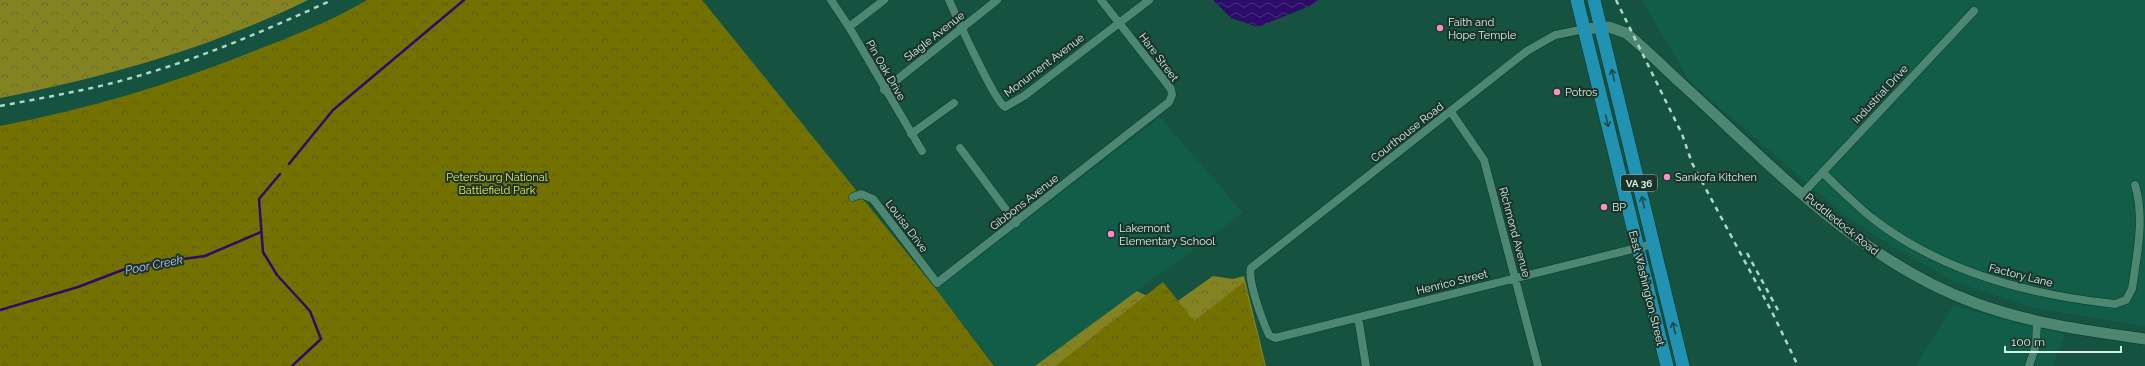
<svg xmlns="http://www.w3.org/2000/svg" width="2145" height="366" font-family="Raleway,sans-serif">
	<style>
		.built { fill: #125d48 }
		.forest { fill: url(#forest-crowns) }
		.park { fill: url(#park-crowns) }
		.water { fill: url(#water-waves) }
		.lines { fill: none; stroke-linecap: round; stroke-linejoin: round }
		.stream { stroke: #2c0c69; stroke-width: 2.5 }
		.minor-casing { stroke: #053527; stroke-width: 9 }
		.secondary-casing { stroke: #053527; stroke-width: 12 }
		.trunk-casing { stroke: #053527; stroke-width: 14 }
		.minor { stroke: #4d8772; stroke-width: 8 }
		.secondary { stroke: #4d8772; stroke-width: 11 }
		.trunk { stroke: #2192b1; stroke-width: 13 }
		.rail { stroke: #b2d5c9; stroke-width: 2.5; stroke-dasharray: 5 5; stroke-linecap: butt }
		.oneway { stroke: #1c4a4b }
		.poi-dot { fill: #fa8fc6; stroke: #1a3229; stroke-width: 1.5 }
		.labels { text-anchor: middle; stroke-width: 4; stroke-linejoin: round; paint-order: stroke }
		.shield { fill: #1a3229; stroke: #9db8ae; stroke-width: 1 }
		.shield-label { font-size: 10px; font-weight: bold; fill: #d5f2e7 }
		.poi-label { font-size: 11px; fill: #d5f2e7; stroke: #1a3229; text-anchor: start }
		.street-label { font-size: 11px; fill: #d5f2e7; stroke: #1a3229 }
		.park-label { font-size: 11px; fill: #ebea4a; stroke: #1a3229 }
		.water-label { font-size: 12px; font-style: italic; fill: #c8c3f5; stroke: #1a3229 }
	</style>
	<defs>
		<pattern id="forest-crowns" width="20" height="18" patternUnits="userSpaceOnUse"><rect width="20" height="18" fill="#848322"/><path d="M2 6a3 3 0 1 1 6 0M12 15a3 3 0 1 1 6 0" fill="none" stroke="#696c30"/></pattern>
		<pattern id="park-crowns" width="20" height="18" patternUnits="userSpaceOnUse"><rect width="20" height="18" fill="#737201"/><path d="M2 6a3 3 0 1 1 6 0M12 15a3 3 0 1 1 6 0" fill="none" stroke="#5a5e23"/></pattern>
		<pattern id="water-waves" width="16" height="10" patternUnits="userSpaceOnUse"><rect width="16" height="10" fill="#2c0c69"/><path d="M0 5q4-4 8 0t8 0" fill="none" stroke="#4a307e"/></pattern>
	</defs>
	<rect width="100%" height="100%" fill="#155240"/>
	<path class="built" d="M1642 0H2145V326L2031 307 1955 282 1893 247 1842 213 1690 82Z
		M1160 117 1243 213 1035 366H996L936 289Z
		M1953 306 2065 334 2053 366H1916Z"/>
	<path class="forest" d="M0 0H308C210 48 107 77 0 98Z
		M1213 276 1233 279 1244 276 1266 366H1035L1137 291 1151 298 1124 339Z"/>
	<path class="park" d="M367 0H702L936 289 994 366H0V126C89 109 175 83 259 49 296 35 333 20 367 0Z
		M1163 282 1194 321 1244 282 1265 366H1055Z"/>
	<path class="water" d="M1213 0H1318L1312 5 1258 27 1231 18Z"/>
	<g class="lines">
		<path class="stream" d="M289 164 333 110 464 0
			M280 174 259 199 263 252 277 275 310 311 321 339 292 366
			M0 310 78 287 133 266 205 256 261 232"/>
		<defs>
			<path id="minor" d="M831 0 849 27 922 151
				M949 0C956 16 995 102 1005 107L1024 96 1149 0
				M849 27 884 0
				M1585 29 1555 35 1527 51 1251 268C1247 280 1263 322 1269 335L1275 338 1653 244
				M884 90 997 0
				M1451 112 1484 160 1538 366
				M911 134 954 103
				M960 148 1016 223
				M1823 173C1839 188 1855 204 1872 218 1941 272 2030 295 2115 304L2126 300 2132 289C2137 255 2145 217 2135 185
				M1803 193 1974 11
				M853 197 861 194 873 199 937 283 1169 102 1172 95 1171 89 1101 0
				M1358 317 1366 366
				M2029 366 2036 345 2037 321"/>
			<path id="secondary" d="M1585 29 1609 27 1626 33C1646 49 1664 68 1683 85 1772 166 1860 261 1975 303 2029 323 2088 331 2145 339"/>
			<path id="trunk" d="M1577 0 1667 366
				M1594 0 1683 366"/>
		</defs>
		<use href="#minor" class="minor-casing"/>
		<use href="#secondary" class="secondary-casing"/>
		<use href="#trunk" class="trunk-casing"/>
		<use href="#minor" class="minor"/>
		<use href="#secondary" class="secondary"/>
		<use href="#trunk" class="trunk"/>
		<path class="rail" d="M1616 0 1682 134 1692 163 1773 314 1798 366
			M0 106C32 100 64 94 96 87 178 68 256 35 332 0
			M1747 253 1779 312"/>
	</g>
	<defs><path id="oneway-shaft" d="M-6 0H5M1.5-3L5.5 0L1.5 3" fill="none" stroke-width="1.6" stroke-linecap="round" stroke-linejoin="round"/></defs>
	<g class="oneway">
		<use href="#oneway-shaft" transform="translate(1613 75) rotate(-104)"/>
		<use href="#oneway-shaft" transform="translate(1607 121) rotate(77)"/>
		<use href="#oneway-shaft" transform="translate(1643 202) rotate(-103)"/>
		<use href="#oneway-shaft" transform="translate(1674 328) rotate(-104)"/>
	</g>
	<g class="poi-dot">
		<circle cx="1440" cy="28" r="4"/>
		<circle cx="1557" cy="92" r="4"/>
		<circle cx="1667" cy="177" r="4"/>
		<circle cx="1604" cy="207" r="4"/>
		<circle cx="1111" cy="234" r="4"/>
	</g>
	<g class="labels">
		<rect class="shield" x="1621" y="175" width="36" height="16" rx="3"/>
		<g class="shield-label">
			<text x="1639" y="187">VA 36</text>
		</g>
		<g class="poi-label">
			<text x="1448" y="26">Faith and<tspan x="1448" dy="13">Hope Temple</tspan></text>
			<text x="1565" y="96">Potros</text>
			<text x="1675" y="181">Sankofa Kitchen</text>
			<text x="1612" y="211">BP</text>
			<text x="1119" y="232">Lakemont<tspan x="1119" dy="13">Elementary School</tspan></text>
		</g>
		<g class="street-label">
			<text transform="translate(934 36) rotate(-38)" y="4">Slagle Avenue</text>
			<text transform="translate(1159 57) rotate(53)" y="4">Hare Street</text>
			<text transform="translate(1044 65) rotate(-37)" y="4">Monument Avenue</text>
			<text transform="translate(886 70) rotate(60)" y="4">Pin Oak Drive</text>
			<text transform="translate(1880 94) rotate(-47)" y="4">Industrial Drive</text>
			<text transform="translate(1407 132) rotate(-38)" y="4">Courthouse Road</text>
			<text transform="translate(1024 202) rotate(-38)" y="4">Gibbons Avenue</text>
			<text transform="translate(1842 224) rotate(39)" y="4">Puddledock Road</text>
			<text transform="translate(907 226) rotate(53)" y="4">Louisa Drive</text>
			<text transform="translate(1515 232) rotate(75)" y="4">Richmond Avenue</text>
			<text transform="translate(2021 275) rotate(14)" y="4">Factory Lane</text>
			<text transform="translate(1452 282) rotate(-14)" y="4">Henrico Street</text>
			<text transform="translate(1647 288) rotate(76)" y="4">East Washington Street</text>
		</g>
		<g class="park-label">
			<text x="497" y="181">Petersburg National<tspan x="497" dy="13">Battlefield Park</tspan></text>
		</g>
		<g class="water-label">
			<text transform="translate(154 265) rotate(-11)" y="4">Poor Creek</text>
		</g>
	</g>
	<path d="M2005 346v6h116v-6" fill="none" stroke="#d5f2e7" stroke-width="2"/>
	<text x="2011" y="346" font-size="12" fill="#d5f2e7" stroke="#1a3229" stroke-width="3" paint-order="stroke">100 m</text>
</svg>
